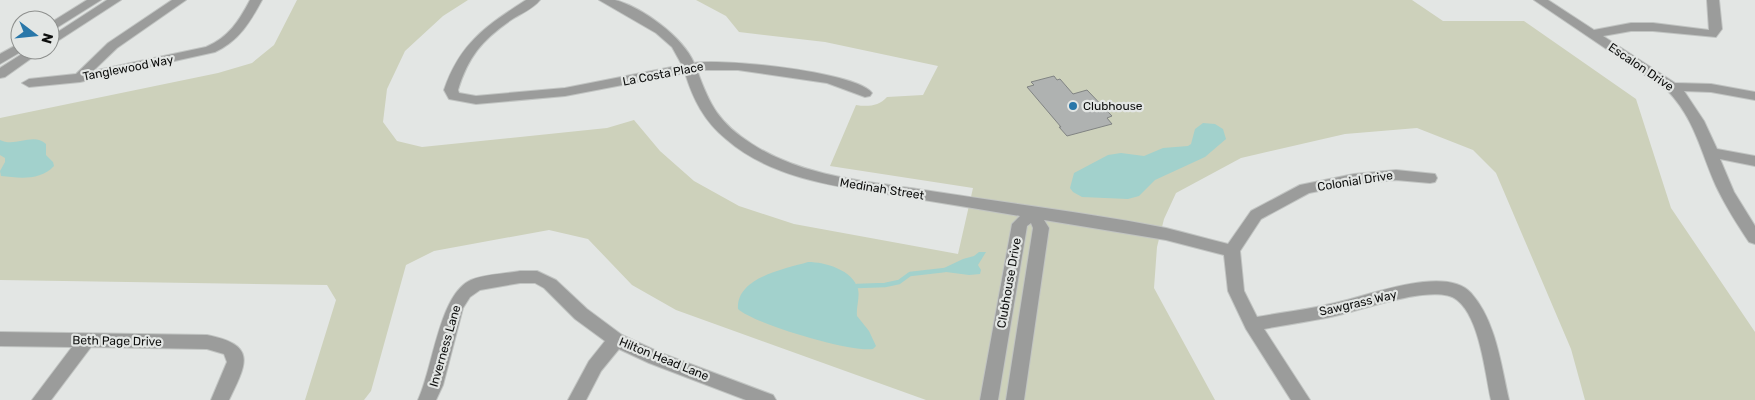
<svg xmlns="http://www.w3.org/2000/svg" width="1755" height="400" font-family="Rubik,sans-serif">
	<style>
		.green { fill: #cdd1bb }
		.water { fill: #a2d1cc }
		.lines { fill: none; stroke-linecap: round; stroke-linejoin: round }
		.stream { stroke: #a2d1cc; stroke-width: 4.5 }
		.building { fill: #afb2b1; stroke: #818483 }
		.minor-casing { stroke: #c1c4c2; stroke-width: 2 }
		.minor { fill: #9b9c9b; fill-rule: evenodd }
		.poi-dot { fill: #2977a9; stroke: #e3e6e4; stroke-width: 2 }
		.labels { text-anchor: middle; stroke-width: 4.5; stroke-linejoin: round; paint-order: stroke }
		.street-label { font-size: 12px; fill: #0e0f0e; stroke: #e3e6e4 }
		.poi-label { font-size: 12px; fill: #0e0f0e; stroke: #e3e6e4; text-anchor: start }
	</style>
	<rect width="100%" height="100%" fill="#e3e6e4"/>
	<path class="green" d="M297 0H468L443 16 405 51 387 89 383 122 397 141 422 147 607 128 634 120 660 151 694 181 739 206 794 224 958 254 973 188 830 166 856 105C868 107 879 106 887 97L923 95 938 66 825 42 739 32 726 16 696 0H1412L1443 21H1524L1636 99 1671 208 1755 332V400H1585L1571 349 1496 173 1473 150 1417 128 1345 134 1241 158 1176 193 1164 219 1157 247 1154 288 1215 400H926L676 310 632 285 588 239 549 230 434 251 406 265 371 391 364 400H305L336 300 327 285 0 280V118L218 73 252 63 274 45Z"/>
	<path class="water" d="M1203 123 1215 124 1223 129 1226 139 1205 157 1155 180 1139 196 1128 199 1082 197 1073 192 1070 188 1074 173 1108 155 1121 153 1144 156 1163 148 1188 146 1191 144 1195 129Z
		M0 140C15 148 33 132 46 144V155L53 162 54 166C40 181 19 178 1 176L0 171 5 162V158L0 155Z
		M979 252H986L978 265 981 270 980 274 969 275 946 272 944 268 963 259 974 256Z
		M808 262C825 262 853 270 858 289 860 298 856 307 857 316L869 331 876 346 873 349C853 353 754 324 738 309 736 277 785 269 808 262Z"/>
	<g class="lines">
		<path class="stream" d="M857 286 885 285 899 282 910 274 945 270"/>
	</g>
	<path class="building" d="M1054 76 1057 80 1060 79 1073 94 1087 90 1112 116 1107 118 1112 124 1067 136 1059 127H1061L1027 87 1034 85 1031 82Z"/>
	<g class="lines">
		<defs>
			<path id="minor" d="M87 0H101L50 32V23Z
				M107 0H121L50 46V37Z
				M172 0H186L117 48 93 71 206 47C229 37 239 21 250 0H262C250 22 239 41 215 52L80 82 29 87 22 83 29 79 76 74 108 43Z
				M526 0H540C533 9 520 14 511 20 482 40 468 57 458 90L459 93 476 96 565 88 682 65 672 47 656 33 599 0C604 0 610 0 615 0 642 7 683 37 694 63 722 58 856 72 872 93L870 96 865 97 827 83 738 70H697C710 106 719 123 752 144 806 179 876 182 937 192 1013 204 1091 213 1166 228 1187 233 1207 239 1228 244L1251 211 1300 185 1354 174 1396 170 1435 174 1437 178 1435 182 1430 183 1396 180 1354 184 1309 193 1261 219 1240 251 1244 291 1257 317C1284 312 1312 309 1339 302 1371 295 1446 265 1471 293 1496 321 1501 365 1509 400H1491C1485 373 1480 318 1457 300 1436 283 1365 309 1339 315 1315 321 1289 324 1264 329L1310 400H1291L1246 329 1228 291 1224 255 1166 240 1044 220 1049 228 1024 400H1006L1033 228 1031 223 1027 226 998 400H980L1012 224 1020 216C980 209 940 203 900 196 841 187 773 180 726 139 704 121 693 99 685 73L565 96 476 104 449 99 444 90C460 43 486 26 526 0Z
				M1534 0H1548L1594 30 1631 23H1653L1709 30 1707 0H1719L1722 29 1716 37 1653 31H1631L1603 36 1675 83 1711 84 1755 92V100L1711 92 1684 91 1704 121 1717 149 1755 156V166L1720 159 1734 192 1755 226V244L1749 242C1737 224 1725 205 1716 186 1700 150 1695 119 1667 90Z
				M20 43V50H24L0 64V54Z
				M28 50H43L5 77 0 78V68Z
				M520 271H537L556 280 587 309 622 335 661 353 773 395 776 400H746L649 363 619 349 601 371 586 400H568L589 361 605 341 575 319 544 288 535 283H520L480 290 470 297 463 308 443 385 436 400H418C433 369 439 294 471 280 485 274 505 274 520 271Z
				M0 332 207 335C257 345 247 363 229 400H211L227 362 224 354 207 349 91 347 51 400H32L72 347 0 346Z"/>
		</defs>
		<use href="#minor" class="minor-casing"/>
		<use href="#minor" class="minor"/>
	</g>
	<circle class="poi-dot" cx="1073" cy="106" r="5"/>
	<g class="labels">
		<g class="street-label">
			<text transform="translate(1641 67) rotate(34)" y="4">Escalon Drive</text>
			<text transform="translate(128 68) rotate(-11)" y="4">Tanglewood Way</text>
			<text transform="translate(663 74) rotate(-11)" y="4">La Costa Place</text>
			<text transform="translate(1355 181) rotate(-9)" y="4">Colonial Drive</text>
			<text transform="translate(882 189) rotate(9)" y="4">Medinah Street</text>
			<text transform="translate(1009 283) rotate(-80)" y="4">Clubhouse Drive</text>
			<text transform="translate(1358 303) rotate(-13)" y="4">Sawgrass Way</text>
			<text transform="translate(117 341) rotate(1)" y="4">Beth Page Drive</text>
			<text transform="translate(445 346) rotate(-74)" y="4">Inverness Lane</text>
			<text transform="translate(664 359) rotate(22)" y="4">Hilton Head Lane</text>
		</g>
		<g class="poi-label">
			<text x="1083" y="110">Clubhouse</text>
		</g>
	</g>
	<g transform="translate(35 35) rotate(106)"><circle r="24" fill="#e3e6e4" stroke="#8e908e"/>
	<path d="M0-4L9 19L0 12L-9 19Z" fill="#2977a9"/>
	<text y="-8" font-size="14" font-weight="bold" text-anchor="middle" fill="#0e0f0e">N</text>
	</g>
</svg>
